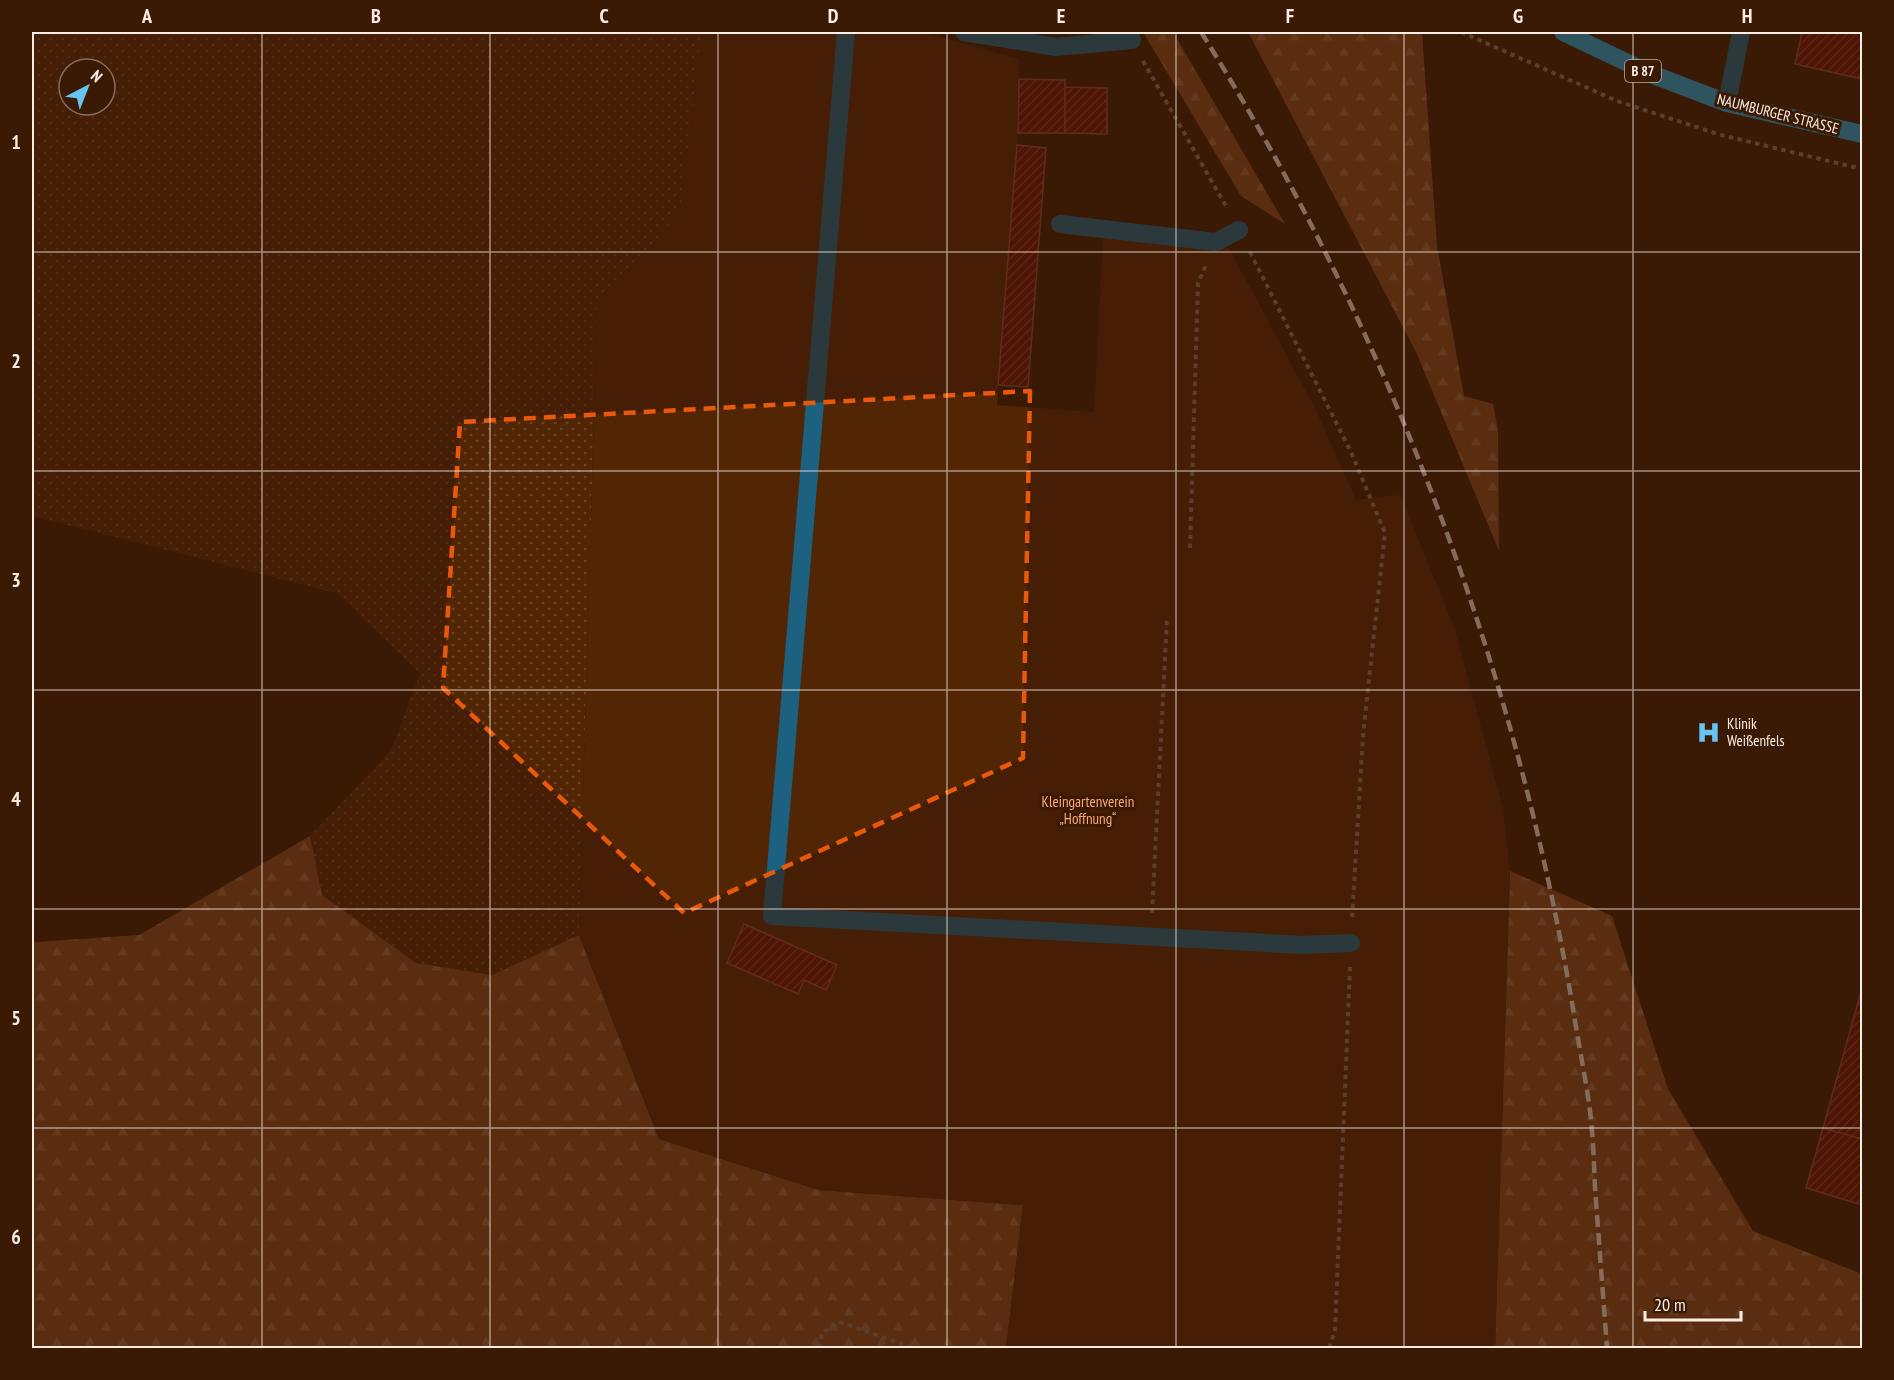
<svg xmlns="http://www.w3.org/2000/svg" width="1894" height="1380" font-family="'PT Sans Narrow',sans-serif">
	<style>
		.grass { fill: url(#grass-dots); fill-rule: evenodd }
		.forest { fill: url(#forest-firs) }
		.garden { fill: #522505 }
		.building { fill: url(#building-hatch); stroke: #8c4438; stroke-width: 1.5 }
		.lines { fill: none; stroke-linecap: round; stroke-linejoin: round }
		.path { stroke: #856b5b; stroke-width: 4; stroke-dasharray: 4.5 4.5; stroke-linecap: butt }
		.minor { stroke: #1c617f; stroke-width: 18 }
		.major { stroke: #1f9bcc; stroke-width: 18 }
		.rail { stroke: #e1cfc5; stroke-width: 4.5; stroke-dasharray: 12 6; stroke-linecap: butt }
		.marked { fill: none; stroke: #e8590c; stroke-width: 4.5; stroke-dasharray: 12 8; stroke-linejoin: round }
		.grid { fill: none; stroke: #fcede4; stroke-width: 1.5; stroke-opacity: 0.55 }
		.labels { text-anchor: middle; stroke-width: 6; stroke-linejoin: round; paint-order: stroke }
		.shield { fill: #3a1a05; stroke: #c2aea1; stroke-width: 1.5 }
		.shield-label { font-size: 14px; font-weight: bold; fill: #fcede4 }
		.street-label { font-size: 15px; fill: #fcede4; stroke: #3a1a05 }
		.poi-label { font-size: 15px; fill: #fcede4; stroke: #3a1a05; text-anchor: start }
		.park-label { font-size: 15px; fill: #fea875; stroke: #3a1a05 }
		.neatline { fill: none; stroke: #fcede4; stroke-width: 2 }
		.grid-label { font-size: 20px; text-anchor: middle; font-weight: bold; fill: #fcede4 }
	</style>
	<defs>
		<pattern id="grass-dots" width="8" height="8" patternUnits="userSpaceOnUse" patternTransform="scale(1.5)"><rect width="8" height="8" fill="#522505"/><path d="M2 2h.1M6 6h.1" fill="none" stroke="#6c4529" stroke-width="1.8" stroke-linecap="round"/></pattern>
		<pattern id="forest-firs" width="22" height="20" patternUnits="userSpaceOnUse" patternTransform="scale(1.5)"><rect width="22" height="20" fill="#81451e"/><path d="M5 1l3.5 6h-7zM16 11l3.5 6h-7z" fill="#94603f"/></pattern>
		<pattern id="building-hatch" width="6" height="6" patternUnits="userSpaceOnUse" patternTransform="scale(1.5)"><rect width="6" height="6" fill="#671005"/><path d="M-1 1l2-2M0 6l6-6M5 7l2-2" fill="none" stroke="#7e3329"/></pattern>
	</defs>
	<rect width="100%" height="100%" fill="#3a1a05"/>
	<path class="grass" d="M32 32H702L680 212 597 309 579 935 492 975 416 963 322 895 310 836 391 750 420 673 336 593 32 516ZM69 69H105V105H69Z"/>
	<path class="forest" d="M1143 32H1173L1285 224 1241 196Z
		M1248 32H1422L1437 246 1464 396 1493 404 1498 430 1499 551 1416 352Z
		M310 836 322 895 416 963 492 975 579 935 659 1139 819 1190 1023 1205 1006 1348H32V941L37 942 139 935Z
		M1510 871 1612 916 1668 1089 1753 1231 1862 1274V1348H1495Z"/>
	<path class="garden" d="M702 32H923L1019 59 1017 145 997 405 1094 412 1103 238 1229 248 1315 408 1356 500 1400 494 1454 627 1503 808 1510 871 1495 1348H1006L1023 1205 819 1190 659 1139 579 935 597 309 680 212Z"/>
	<path class="building" d="M1802 32H1862V79L1795 64Z
		M1019 79 1065 80V133H1018Z
		M1065 87 1107 88V134L1065 133Z
		M1017 145 1046 148 1028 387 998 385Z
		M744 924 837 965 826 990 804 980 798 994 727 963Z
		M1862 988V1139L1823 1128Z
		M1823 1128 1862 1139V1205L1806 1188Z"/>
	<g class="lines">
		<path class="path" d="M1461 32 1617 101 1721 135 1862 169
			M1143 61 1227 208
			M1250 252 1351 452 1385 533 1363 735 1352 920
			M1862 480V475
			M1190 548 1198 283 1206 265
			M1152 913 1167 620
			M819 1348 822 1333 839 1322 914 1348
			M1329 1348 1335 1331 1350 967"/>
		<path class="minor" d="M846 32 772 916 1302 945 1351 943
			M964 32 1056 47 1132 40
			M1727 103 1741 32
			M1060 224 1216 242 1239 230"/>
		<path class="major" d="M1563 32 1651 74 1727 103 1862 134"/>
		<path class="rail" d="M1201 32C1390 333 1518 670 1575 1021 1580 1051 1586 1081 1590 1111 1593 1136 1594 1162 1595 1188 1599 1241 1603 1295 1607 1348"/>
	</g>
	<path d="M0 0H1894V1380H0ZM1030 391 1023 758 684 913 443 688 460 422Z" fill="#3a1a05" fill-opacity=".55" fill-rule="evenodd"/>
	<path class="marked" d="M1030 391 1023 758 684 913 443 688 460 422Z"/>
	<path class="grid" d="M262 32V1348M490 32V1348M718 32V1348M947 32V1348M1176 32V1348M1404 32V1348M1633 32V1348M32 252H1862M32 471H1862M32 690H1862M32 909H1862M32 1128H1862"/>
	<defs>
		<symbol id="hospital-bare" viewBox="-9 -9 18 18"><path d="M-5-5h3v3.5h4V-5h3V5h-3V1.5h-4V5h-3Z" fill="#68c4f0" stroke="#3a1a05" stroke-width="2.5" paint-order="stroke"/></symbol>
	</defs>
	<g fill-rule="evenodd">
		<use href="#hospital-bare" x="1692" y="716" width="33" height="33"/>
	</g>
	<g class="labels">
		<rect class="shield" x="1625" y="60" width="36" height="22" rx="4.5"/>
		<g class="shield-label">
			<text x="1643" y="76">B 87</text>
		</g>
		<g class="street-label">
			<text transform="translate(1778 114) rotate(14)" y="5">NAUMBURGER STRASSE</text>
		</g>
		<g class="poi-label">
			<text x="1727" y="729">Klinik<tspan x="1727" dy="17">Weißenfels</tspan></text>
		</g>
		<g class="park-label">
			<text x="1088" y="807">Kleingartenverein<tspan x="1088" dy="17">„Hoffnung“</tspan></text>
		</g>
	</g>
	<rect width="1894" height="1380" fill="none" stroke="#3a1a05" stroke-width="66"/>
	<g transform="translate(87 87) rotate(42)"><circle r="28" fill="#3a1a05" stroke="#886e5e" stroke-width="1.5"/>
	<path d="M0-4.5L10 22L0 15L-10 22Z" fill="#68c4f0"/>
	<text y="-9" font-size="16" font-weight="bold" text-anchor="middle" fill="#fcede4">N</text>
	</g>
	<path d="M1645 1311v9h96v-9" fill="none" stroke="#fcede4" stroke-width="3"/>
	<text x="1654" y="1311" font-size="18" fill="#fcede4" stroke="#3a1a05" stroke-width="4.5" paint-order="stroke">20 m</text>
	<rect x="33" y="33" width="1828" height="1314" class="neatline"/>
	<g class="grid-label">
		<text x="147" y="23">A</text>
		<text x="376" y="23">B</text>
		<text x="604" y="23">C</text>
		<text x="833" y="23">D</text>
		<text x="1061" y="23">E</text>
		<text x="1290" y="23">F</text>
		<text x="1518" y="23">G</text>
		<text x="1747" y="23">H</text>
		<text x="16" y="149">1</text>
		<text x="16" y="368">2</text>
		<text x="16" y="587">3</text>
		<text x="16" y="806">4</text>
		<text x="16" y="1025">5</text>
		<text x="16" y="1244">6</text>
	</g>
</svg>
